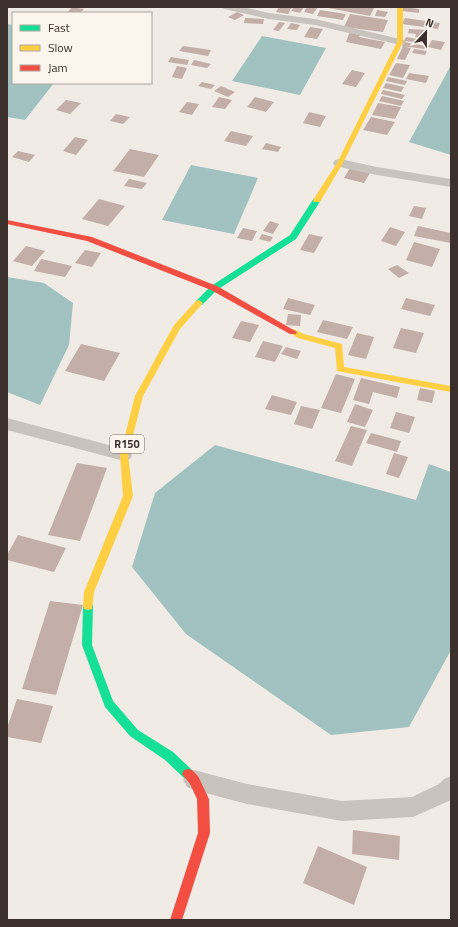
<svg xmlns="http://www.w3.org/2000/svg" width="458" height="927" font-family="'Titillium Web',sans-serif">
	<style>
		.water { fill: #a1c2c1 }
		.building { fill: #c3afa7 }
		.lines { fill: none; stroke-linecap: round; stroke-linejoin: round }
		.street { fill: #c9c3be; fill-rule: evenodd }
		.fast { fill: #16e098; fill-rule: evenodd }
		.slow { fill: #ffcf43; fill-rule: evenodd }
		.jam { fill: #f24e42; fill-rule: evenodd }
		.labels { text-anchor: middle; stroke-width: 3; stroke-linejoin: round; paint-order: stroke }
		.shield { fill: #fbf5ee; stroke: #756b66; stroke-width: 1 }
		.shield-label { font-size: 11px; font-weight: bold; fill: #3b302b }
	</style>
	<rect width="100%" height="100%" fill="#f0ebe5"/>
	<path class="water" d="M7 24 13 25V83H54L25 120 7 117Z
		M262 36 326 48 300 95 232 81Z
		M451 65V155L409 142Z
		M191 165 258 178 234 234 162 220Z
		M7 277 44 283 73 303 69 345 40 405 7 392Z
		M215 445 416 500 429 464 451 472V650L409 727 331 735 186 634 132 567 155 493Z"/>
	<path class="building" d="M72 7 84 9 80 13H67Z
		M279 7H292L288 14 276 12Z
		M294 7H304L300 13 291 11Z
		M307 7H318L313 14 304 12Z
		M323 7H366L374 8 370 16Z
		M403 7 419 9V13L402 11Z
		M320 10 346 14 343 20 317 16Z
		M377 10 388 12 385 17 375 16Z
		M237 12 244 15 235 20 228 17Z
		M350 14 388 20 383 32 344 27Z
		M245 18 264 19 263 24 244 23Z
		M405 18 440 23 438 29 402 24Z
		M279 22 285 23 279 31 273 30Z
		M291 23 300 25 297 30 287 29Z
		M310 27 323 29 317 39 304 37Z
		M409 29 427 30V35H424V38L415 37 416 34 408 33Z
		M350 31 361 33 359 37 385 42 381 49 346 42Z
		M406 37 423 40 422 43 404 41Z
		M432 40 445 42 441 50 428 47Z
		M404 42 426 46 424 49 402 46Z
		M183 46 211 50 208 56 179 51Z
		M403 46 411 48 405 60 397 59Z
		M414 49 427 51 425 55 412 53Z
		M171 57 189 60 187 65 168 62Z
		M194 60 211 64 207 68 191 65Z
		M396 63 410 65 403 78 389 75Z
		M177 66 187 68 182 79 172 77Z
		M352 70 365 73 356 87 342 84Z
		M409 73 429 76 426 83 406 79Z
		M388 77 407 81 405 85 386 81Z
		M202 82 215 85 211 89 198 86Z
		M386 83 404 87 401 92 383 88Z
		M221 86 235 92 228 97 214 91Z
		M383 90 405 95 402 99 381 94Z
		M382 96 404 101 401 106 379 101Z
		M219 97 232 100 225 109 212 107Z
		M255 97 274 102 266 112 247 107Z
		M66 100 81 103 70 114 56 110Z
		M187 102 199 104 192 115 179 112Z
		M378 103 401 107 395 119 372 115Z
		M309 112 326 116 320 127 303 123Z
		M116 114 130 117 123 124 110 121Z
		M371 117 395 122 387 135 363 130Z
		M231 131 253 136 246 146 224 141Z
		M75 137 88 140 76 155 63 151Z
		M266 143 281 147 278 152 262 149Z
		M130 149 159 155 144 177 113 171Z
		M18 151 35 155 29 162 12 157Z
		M350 168 370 173 364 183 344 178Z
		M129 179 147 183 142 189 124 186Z
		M99 199 125 206 108 226 82 219Z
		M414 206 426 208 422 219 409 216Z
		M270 221 279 224 273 234 263 231Z
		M418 226 451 233V243L414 236Z
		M390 227 405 232 396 246 381 241Z
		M243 228 257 231 252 241 237 238Z
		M262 234 273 237 270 242 259 239Z
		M309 234 323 237 314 253 300 250Z
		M414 242 440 249 432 267 406 260Z
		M26 246 45 251 32 266 13 261Z
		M85 250 101 253 92 267 75 263Z
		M41 259 72 266 65 277 34 271Z
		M397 265 409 273 399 278 388 269Z
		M288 298 315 305 310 315 283 309Z
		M406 298 435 305 430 316 401 309Z
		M288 314 301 315 300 326 286 325Z
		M323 320 353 327 347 339 317 332Z
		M241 321 259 325 250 342 232 338Z
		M401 328 424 333 416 353 393 348Z
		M357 333 374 337 366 359 348 355Z
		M263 341 283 346 275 362 255 357Z
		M81 344 120 353 104 381 65 371Z
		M286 347 301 351 297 359 281 354Z
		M336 374 355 379 341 413 321 408Z
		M361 378 400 387 397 398 373 392 369 404 353 400Z
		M420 388 435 391 432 403 417 400Z
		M272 395 297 402 291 415 265 409Z
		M355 404 373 410 365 427 347 422Z
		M301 406 320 410 312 429 294 424Z
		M396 412 415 417 409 433 390 428Z
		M351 426 367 430 352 466 335 461Z
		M371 433 401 441 397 452 366 443Z
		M394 453 408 457 399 478 386 474Z
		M77 463 107 468 80 541 48 535Z
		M18 535 66 548 54 572 7 560V555Z
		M50 601 83 605 56 695 22 689Z
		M17 699 53 706 41 743 7 737V728Z
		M353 830 400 836 399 860 352 854Z
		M318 846 367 867 354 905 303 883Z"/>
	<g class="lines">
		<path class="street" d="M222 7H243L269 13 315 19 404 40 406 42 404 44 400 45 315 25 269 19 224 9Z
			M340 159 377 167 451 179V187L377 175 335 166 333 163 335 160Z
			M7 418 124 449 130 451 132 455 130 459 124 461 7 430Z
			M194 770 247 784 342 801 412 797 439 784 444 779 451 776V800L413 817 342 821 247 804 194 790 187 787 183 780 187 773Z"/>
		<path class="fast" d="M314 198H317L321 200 296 239 217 290 202 305H196L195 303 196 301 211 286 290 235Z
			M88 602 92 603 93 606 92 645 113 701 138 730 173 752 192 770 194 774 192 778 188 779 184 778 165 760 130 736 105 707 82 645 83 606 84 603Z"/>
		<path class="slow" d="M397 7H403V42L343 163 320 202H314L313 200 337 163 397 42Z
			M199 300 203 303 180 329 143 396 128 455 133 496 94 592 92 609 88 610 84 609 83 606 84 592 123 496 120 455 135 396 174 325 196 301Z
			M293 329 304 334 342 344 344 367 451 386V392L337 371 335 348 298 338 289 332Z"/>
		<path class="jam" d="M7 220 92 237 217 286 297 332 296 334H290L211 290 87 241 7 224Z
			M188 769 192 770 198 776 209 799 210 833 182 920H170L198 833 197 799 190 784 182 774 184 770Z"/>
	</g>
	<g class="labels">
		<rect class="shield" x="110" y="435" width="34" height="18" rx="3"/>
		<g class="shield-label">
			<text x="127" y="448">R150</text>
		</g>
	</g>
	<rect width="458" height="927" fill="none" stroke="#3b302b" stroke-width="16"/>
	<rect x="12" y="12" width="140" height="72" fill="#fbf5ee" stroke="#aea6a0"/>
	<rect x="20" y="25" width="20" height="6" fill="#16e098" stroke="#aea6a0"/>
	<text x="48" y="32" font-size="12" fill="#3b302b">Fast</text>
	<rect x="20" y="45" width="20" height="6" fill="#ffcf43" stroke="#aea6a0"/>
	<text x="48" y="52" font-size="12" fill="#3b302b">Slow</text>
	<rect x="20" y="65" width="20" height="6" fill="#f24e42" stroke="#aea6a0"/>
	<text x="48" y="72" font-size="12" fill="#3b302b">Jam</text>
	<g transform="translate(426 32) rotate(22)" stroke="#fbf5ee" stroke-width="3" paint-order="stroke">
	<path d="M0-3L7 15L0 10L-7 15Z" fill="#3b302b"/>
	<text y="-6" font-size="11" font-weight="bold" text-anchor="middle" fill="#3b302b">N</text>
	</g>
</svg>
